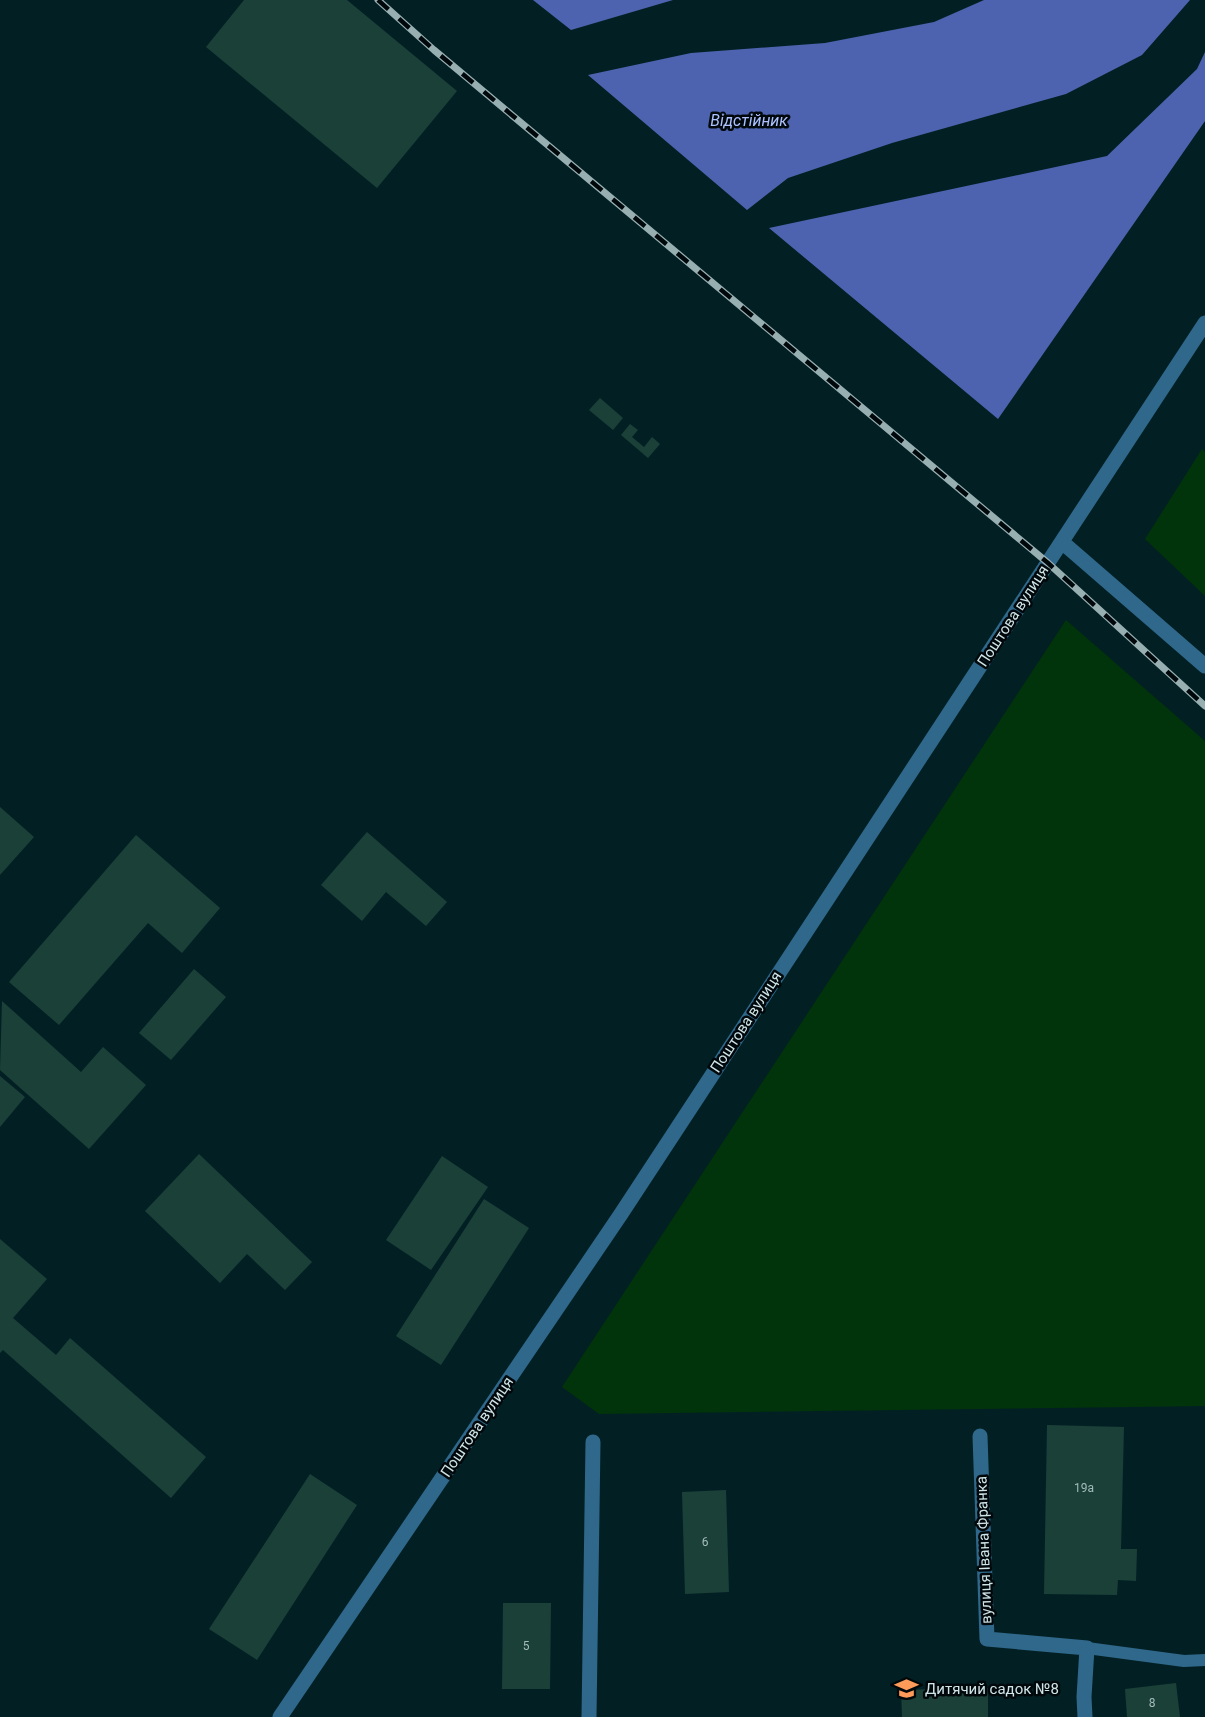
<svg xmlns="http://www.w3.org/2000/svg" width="1205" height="1717" font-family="Roboto,sans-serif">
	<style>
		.green { fill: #01340b }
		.water { fill: #4d63af }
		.building { fill: #1b4038 }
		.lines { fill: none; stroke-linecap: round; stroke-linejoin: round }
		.service { stroke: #2f688b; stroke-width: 12 }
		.minor { stroke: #2f688b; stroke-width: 15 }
		.rail-casing { stroke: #98afb2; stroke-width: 7 }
		.rail { stroke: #00080b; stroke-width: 4.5; stroke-dasharray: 14; stroke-linecap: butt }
		.labels { text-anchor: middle; stroke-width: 5; stroke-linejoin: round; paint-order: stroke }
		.number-label { font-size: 12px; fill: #a3bcbc }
		.street-label { font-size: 15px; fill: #d0e5e8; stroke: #00080b }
		.poi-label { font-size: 15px; fill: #d0e5e8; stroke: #00080b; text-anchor: start }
		.water-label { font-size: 16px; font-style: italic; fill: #abc0ff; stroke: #00080b }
	</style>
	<rect width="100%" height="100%" fill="#022024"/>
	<path class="green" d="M1202 449 1205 452V596L1145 539Z
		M1066 620 1205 741V1406L599 1414 562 1387Z"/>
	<path class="water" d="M533 0H673L571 30Z
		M984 0H1190L1142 55 1066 94 892 143 788 178 747 210 588 75 691 53 825 43 934 22Z
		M1205 52V121L998 419 769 228 1107 156 1197 69Z"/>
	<path class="building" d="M244 0H347L457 91 377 188 206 47Z
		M600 398 623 418 613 430 589 410Z
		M630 424 638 430 632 437 644 447 652 437 660 444 648 458 621 435Z
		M0 807 34 837 0 875Z
		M367 832 447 902 426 926 386 892 362 921 321 885Z
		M136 835 220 908 182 953 148 923 59 1025 9 982Z
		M194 969 226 997 171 1060 139 1033Z
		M2 1001 81 1072 103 1047 146 1085 89 1149 0 1070Z
		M0 1076 25 1097 0 1127Z
		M199 1154 312 1262 285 1290 247 1254 220 1283 145 1211Z
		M442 1156 488 1187 431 1270 386 1240Z
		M484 1199 529 1228 441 1365 396 1336Z
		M0 1239 47 1279 13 1318 56 1355 70 1338 206 1457 171 1498 3 1350 0 1353Z
		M1047 1425 1124 1427 1121 1549H1137L1136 1581 1118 1580 1117 1595 1044 1594Z
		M310 1474 357 1505 257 1660 209 1629Z
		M726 1490 729 1592 685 1594 682 1492Z
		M503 1603H551L550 1689H502Z
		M1176 1683 1180 1717H1127L1125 1689Z
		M988 1688V1717H902L901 1690Z"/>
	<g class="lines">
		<path class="service" d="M1087 1648 1184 1661 1205 1660"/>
		<path class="minor" d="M1062 542 1205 666
			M980 1436 987 1639 1087 1648 1084 1697 1085 1717
			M280 1717 621 1214 1205 323
			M589 1717 593 1442"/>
		<defs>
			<path id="rail" d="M378 0 434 50 1048 563 1205 706"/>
		</defs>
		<use href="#rail" class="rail-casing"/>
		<use href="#rail" class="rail"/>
	</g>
	<defs>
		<symbol id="school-bare" viewBox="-9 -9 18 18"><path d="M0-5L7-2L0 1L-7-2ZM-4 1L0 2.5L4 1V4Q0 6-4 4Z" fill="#fe9b58" stroke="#00080b" stroke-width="2.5" paint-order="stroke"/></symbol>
	</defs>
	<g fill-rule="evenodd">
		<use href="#school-bare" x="890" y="1672" width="33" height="33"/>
	</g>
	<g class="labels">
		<g class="number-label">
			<text x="1084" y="1492">19а</text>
			<text x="705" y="1546">6</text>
			<text x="526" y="1650">5</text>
			<text x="1152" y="1707">8</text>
		</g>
		<g class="street-label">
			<text transform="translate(1013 616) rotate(-57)" y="5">Поштова вулиця</text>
			<text transform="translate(746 1022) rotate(-57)" y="5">Поштова вулиця</text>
			<text transform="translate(477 1427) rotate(-56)" y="5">Поштова вулиця</text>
			<text transform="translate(984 1550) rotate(-92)" y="5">вулиця Івана Франка</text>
		</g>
		<g class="poi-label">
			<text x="925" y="1694">Дитячий садок №8</text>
		</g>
		<g class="water-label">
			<text x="749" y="126">Відстійник</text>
		</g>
	</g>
</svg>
